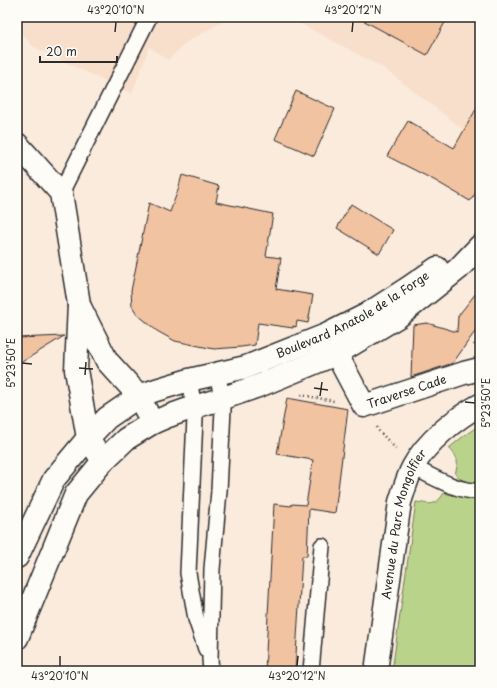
<svg xmlns="http://www.w3.org/2000/svg" width="497" height="688" font-family="'Playpen Sans',sans-serif">
	<style>
		.built { fill: #f8dfcb }
		.green { fill: #bad38a; stroke: #727f5a }
		.building { fill: #f2c3a1; stroke: #2b2b2b }
		.lines { fill: none; stroke-linecap: round; stroke-linejoin: round }
		.lane-casing { stroke: #2b2b2b; stroke-width: 18 }
		.street-casing { stroke: #2b2b2b; stroke-width: 25 }
		.secondary-casing { stroke: #2b2b2b; stroke-width: 25 }
		.path { stroke: #2b2b2b; stroke-width: 2.5; stroke-dasharray: 1 3; stroke-linecap: butt }
		.lane { stroke: #fdfcf7; stroke-width: 15 }
		.street { stroke: #fdfcf7; stroke-width: 22 }
		.secondary { stroke: #fdfcf7; stroke-width: 22 }
		.ticks { fill: none; stroke: #2b2b2b; stroke-width: 1.5 }
		.labels { text-anchor: middle; stroke-width: 3; stroke-linejoin: round; paint-order: stroke }
		.street-label { font-size: 12px; fill: #2b2b2b; stroke: #fdfcf7 }
		.neatline { fill: none; stroke: #2b2b2b; stroke-width: 1.5 }
		.ticks-label { font-size: 10px; text-anchor: middle; fill: #2b2b2b }
	</style>
	<rect width="100%" height="100%" fill="#faebdd"/>
	<filter id="ink" filterUnits="userSpaceOnUse"><feTurbulence type="fractalNoise" baseFrequency=".025" numOctaves="2"/><feDisplacementMap in="SourceGraphic" scale="8" xChannelSelector="R" yChannelSelector="G"/><feConvolveMatrix kernelMatrix="1 2 1 2 8 2 1 2 1" color-interpolation-filters="sRGB"/></filter>
	<g filter="url(#ink)">
		<path class="built" d="M17 17H231L187 42 168 60 149 47 132 94 34 47 17 30Z
			M282 17H480V98L464 130 385 69 303 25Z"/>
		<path class="green" d="M480 425V483C467 484 465 483 455 474 459 462 458 457 449 448L465 435Z
			M444 493 475 500H480V671H392L416 502C431 504 435 507 444 493Z"/>
		<path class="building" d="M357 17H448L427 55Z
			M296 91 335 109 314 156 275 139Z
			M480 102V187L470 201 434 180 387 156 408 121 454 148Z
			M182 175 219 186 216 202 273 214 266 256 281 258 276 289 313 295 308 323 297 321 296 327 293 326V328L258 323 255 345 241 347 214 349 175 341 157 331 137 314 132 306 131 291 149 203 170 212 178 190Z
			M351 204 393 230 379 254 337 228Z
			M480 288V325L469 340 453 363 411 377 413 325 427 323 457 332 458 316Z
			M64 336 17 365V338Z
			M287 398 348 409 335 513 309 509 307 556H302L295 671H265L274 504 291 506 292 504 306 505 313 460 277 454Z"/>
		<g class="lines">
			<defs>
				<path id="lane" d="M61 193 149 17
					M189 380 194 407 195 418 188 573 196 619 206 649
					M413 467C431 476 460 493 480 491
					M211 671 210 659 212 569 219 491 223 409 218 374
					M311 671 322 546"/>
				<g id="street">
					<path d="M17 144 61 193 79 304 76 370 88 438 103 461"/>
					<path d="M79 305 107 361 139 396 152 423"/>
					<path id="s1" d="M328 338 364 406 464 373 480 369"/>
					<path id="s2" d="M376 671 400 502C404 490 407 478 413 467 426 442 456 418 480 405"/>
				</g>
				<g id="secondary">
					<path id="s3" d="M17 557 54 479 88 438 107 418 139 396 156 390 189 380 246 367 326 335 366 315 408 288 437 268"/>
					<path d="M17 638 76 494 103 461 126 439 152 423 166 417 194 407 221 399 261 385 336 354 399 316 458 269 480 246"/>
				</g>
			</defs>
			<use href="#lane" class="lane-casing"/>
			<use href="#street" class="street-casing"/>
			<use href="#secondary" class="secondary-casing"/>
			<path class="path" d="M474 345 480 335
				M301 395 334 401
				M377 427 379 431 396 449"/>
			<use href="#lane" class="lane"/>
			<use href="#street" class="street"/>
			<use href="#secondary" class="secondary"/>
		</g>
	</g>
	<path class="ticks" d="M115 32 116 22M352 32 353 22M22 363 32 364M79 368 93 369M85 375 86 362M314 388 328 390M320 396 322 382M465 402 475 403M60 666V656M297 666 298 656"/>
	<g class="labels">
		<g class="street-label">
			<text dy="4" stroke="none"><textPath href="#s3" startOffset="436">Boulevard Anatole de la Forge</textPath></text>
			<text dy="4" stroke="none"><textPath href="#s1" startOffset="122">Traverse Cade</textPath></text>
			<text dy="4" stroke="none"><textPath href="#s2" startOffset="150">Avenue du Parc Mongolfier</textPath></text>
		</g>
	</g>
	<rect width="497" height="688" fill="none" stroke="#fdfcf7" stroke-width="44"/>
	<path d="M40 56v6h77v-6" fill="none" stroke="#2b2b2b" stroke-width="2"/>
	<text x="46" y="56" font-size="12" fill="#2b2b2b" stroke="#fdfcf7" stroke-width="3" paint-order="stroke">20 m</text>
	<rect x="22" y="22" width="453" height="644" class="neatline"/>
	<g class="ticks-label">
		<text x="116" y="14">43°20'10"N</text>
		<text x="353" y="14">43°20'12"N</text>
		<text transform="translate(11 363) rotate(-90)" y="4">5°23'50"E</text>
		<text transform="translate(486 403) rotate(-90)" y="4">5°23'50"E</text>
		<text x="60" y="680">43°20'10"N</text>
		<text x="297" y="680">43°20'12"N</text>
	</g>
</svg>
